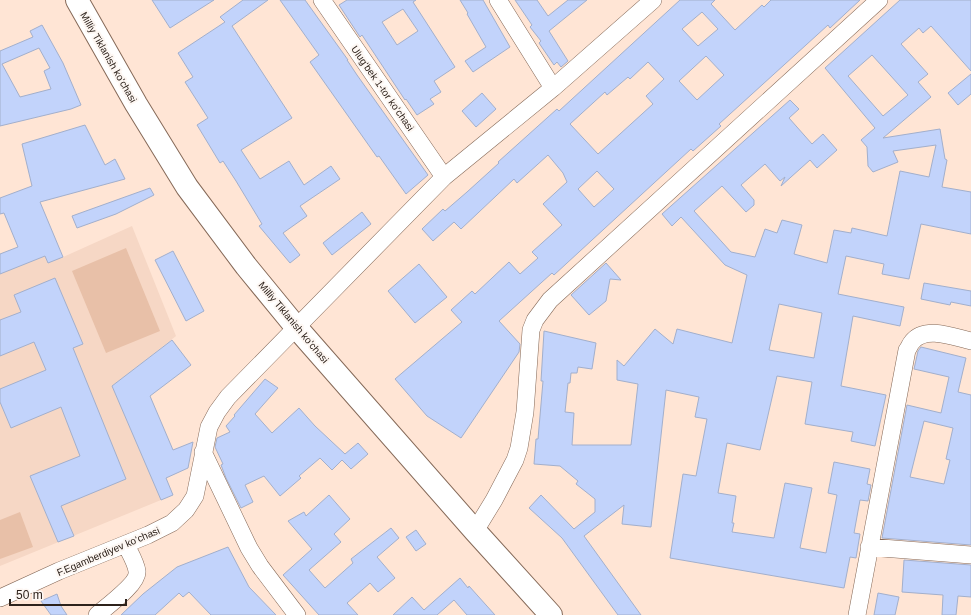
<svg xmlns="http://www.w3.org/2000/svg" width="971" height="615" font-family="Arial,sans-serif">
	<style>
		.built { fill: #f6d7c5 }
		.green { fill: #e8c0a8 }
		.building { fill: #c2d3fb; stroke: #a2afcc; fill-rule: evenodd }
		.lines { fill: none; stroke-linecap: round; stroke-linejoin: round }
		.minor-casing { stroke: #856958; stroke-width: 18 }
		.secondary-casing { stroke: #856958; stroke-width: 24 }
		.minor { stroke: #fff; stroke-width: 17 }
		.secondary { stroke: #fff; stroke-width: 22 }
		.labels { text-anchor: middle; stroke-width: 4; stroke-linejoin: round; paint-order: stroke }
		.street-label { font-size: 10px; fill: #2d221b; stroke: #fdf7f3 }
	</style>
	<rect width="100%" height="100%" fill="#ffe5d5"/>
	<path class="built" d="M132 226 176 336 112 386 161 500 0 566V274L45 255 61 258Z"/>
	<path class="green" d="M126 248 160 331 106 353 72 271Z
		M20 512 33 547 0 559V520Z"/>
	<path class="building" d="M152 0H214L170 28Z
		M243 0H268L232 26 292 118 241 150 260 179 289 161 304 185 331 166 340 179 300 206 307 216 283 233 300 255 290 263 259 226 262 224 236 181 223 161 220 163 197 125 208 118 185 82 193 77 178 53 225 22 220 17Z
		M280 0H305L348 60H347L357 75 428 175 406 194 379 156 377 157 310 62 319 55Z
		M347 0H416L413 2 455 67 434 81 441 92 430 99 434 104 417 115 406 99 405 100 362 35 360 37 339 5ZM403 9 418 31 397 45 382 22Z
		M460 0H483L510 47 473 72 465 61 486 47 467 14 468 13Z
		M515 0H537L548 16 568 0H587L549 31 568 61 561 67 557 62 554 65 539 43 541 41 530 27 532 25Z
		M680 0H715L711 4 735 30 762 5 764 7 771 0H860L830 28 828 25 719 124 721 126 693 151 691 149 554 275 552 273 499 321 520 344 519 352 461 438 427 416 395 379 462 322 451 310 472 291 475 294 509 262 520 274 538 258 532 252 562 225 543 204 567 182 563 173 548 155 517 183 514 179 461 229 454 222 433 241 422 229 443 209 445 211 467 192 499 163 498 162 557 109 559 111ZM702 12 718 29 698 46 682 29ZM706 56 724 75 697 100 679 81ZM648 62 664 79 646 96 653 104 598 154 570 124 605 92 607 95 628 77 630 79ZM597 171 614 189 594 207 578 189Z
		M900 0H971V71L931 26 923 33 919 28 901 44 928 74 918 82 931 97 883 138 940 129 945 159 947 160 942 187 971 192V234L921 224 909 279 882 274 884 264 846 256 838 294 904 307 900 326 853 316 841 386 886 395 875 446 851 441 853 432 805 424 812 382 777 376 760 450 727 443 718 493 736 496 732 523H734L732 532 774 538 785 483 812 488 800 548 826 553 837 495 828 493 834 462 870 469 867 484 871 485 868 501 860 500 854 533 860 534 856 558 850 557 844 588 670 558 683 474 696 476 707 419 695 417 699 397 666 390 651 527 622 524 624 505 584 536 641 615H618L562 538 529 508 541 495 574 529 595 512V499L576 484 578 481 560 466 534 464 536 439H538L543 381H541L544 331 596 343 592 369 578 367 577 373H571L570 383H568L565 412 574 413 572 445H631L638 384 617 380V360L624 366 655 329 673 344 677 329 732 343 747 275 725 265 681 217 672 226 662 214 790 100 799 109 789 118 812 144 823 134 837 150 817 168 810 160 781 186 785 177 780 181 765 164 741 185 754 200V205L746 212 722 186 694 211 731 252 755 257 765 229 777 233 782 220 802 225 794 254 827 263 834 230 851 233 852 228 887 236 900 171 929 177 936 145 893 151 898 162 873 172 868 166 867 147 861 140 875 128 825 68ZM872 55 908 95 883 116 848 76ZM779 304 822 313 814 358 769 350Z
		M42 25 63 63 81 105 71 109 0 126V51L33 37 30 31ZM39 48 50 68 44 71 51 89 20 97 2 64Z
		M971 74V94L958 105 948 93Z
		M482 93 496 109 476 127 462 111Z
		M85 125 105 165 115 159 125 179 40 202 63 257 48 263 45 256 0 274V254L18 247 4 213 0 214V198L32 186 22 144Z
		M150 188 154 195 116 214 77 228 72 216Z
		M362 212 371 224 332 255 323 243Z
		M173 251 204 311 186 321 155 260Z
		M606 263 621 280 610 279 606 301 589 315 571 295Z
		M419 264 447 297 415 323 388 291Z
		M55 278 83 344 73 348 126 479 61 506 74 536 58 542 30 476 80 456 61 407 11 428 0 402V389L46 370 34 342 0 356V320L21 312 14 295Z
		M924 283 971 291V306L951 302 950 305 921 299Z
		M172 340 191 365 150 396 173 450 193 442 188 468 166 478 173 495 161 500 112 386Z
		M921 347 966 358 958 392 971 395V545L882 538 907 405 941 413 949 377 914 369 918 351ZM924 421 953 428 946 459 950 460 944 484 910 477Z
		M265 379 278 388 255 414 272 433 299 408 315 426 345 454 358 443 368 454 351 469 342 460 332 470 320 458 299 476 301 478 280 496 264 476 245 485 253 502 241 508 226 478 221 465 223 464 215 447 217 438 230 432 226 426 235 416 234 415Z
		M329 495 350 519 334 534 341 542 309 570 325 588 353 563 351 559 391 528 399 538 377 557 395 578 378 592 370 583 347 603 358 615H319L283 575 312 549 288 521 304 512 306 516Z
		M416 530 426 544 416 551 406 537Z
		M228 547 249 587 276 615H211L189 592 183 597 179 593 155 615H121L143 594 177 567Z
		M904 560 971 565V597L958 596 956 615H942L943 595 902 592Z
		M460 578 468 588 469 586 495 615H467L454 600 437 615H393L412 597 424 610Z
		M878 593 899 597 895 615H874Z
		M57 594 61 606 67 615H51L41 601Z"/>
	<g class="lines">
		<defs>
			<path id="minor" d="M322 0 444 177
				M498 0 553 88
				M203 452 249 548 260 566 297 615
				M475 531 494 500 515 460 519 448 525 412 531 330 535 320 550 300 879 0
				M869 547 971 555
				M0 598 59 571 148 535 172 523 186 510 195 496 209 427 217 412 228 397 444 177 553 88 653 0
				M97 615C106 607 139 583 137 571 136 563 130 553 126 545
				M857 615 907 350C909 348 910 344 912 342 925 325 954 337 971 341"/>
			<path id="secondary" d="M77 0 136 104 187 187 246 266 296 327 475 531 551 615"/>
		</defs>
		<use href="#minor" class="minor-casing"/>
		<use href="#secondary" class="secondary-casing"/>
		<use href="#minor" class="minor"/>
		<use href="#secondary" class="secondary"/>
	</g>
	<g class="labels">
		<g class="street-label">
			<text transform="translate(109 57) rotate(60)" y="4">Milliy Tiklanish ko'chasi</text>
			<text transform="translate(383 88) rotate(55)" y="4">Ulug‘bek 1-tor koʻchasi</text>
			<text transform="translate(294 322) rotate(50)" y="4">Milliy Tiklanish ko'chasi</text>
			<text transform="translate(108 551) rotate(-23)" y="4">F.Egamberdiyev kо‘chasi</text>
		</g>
	</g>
	<path d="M10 599v6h116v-6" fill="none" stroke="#2d221b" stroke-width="2"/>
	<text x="16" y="599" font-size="12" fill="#2d221b" stroke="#fdf7f3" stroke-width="3" paint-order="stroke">50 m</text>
</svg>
